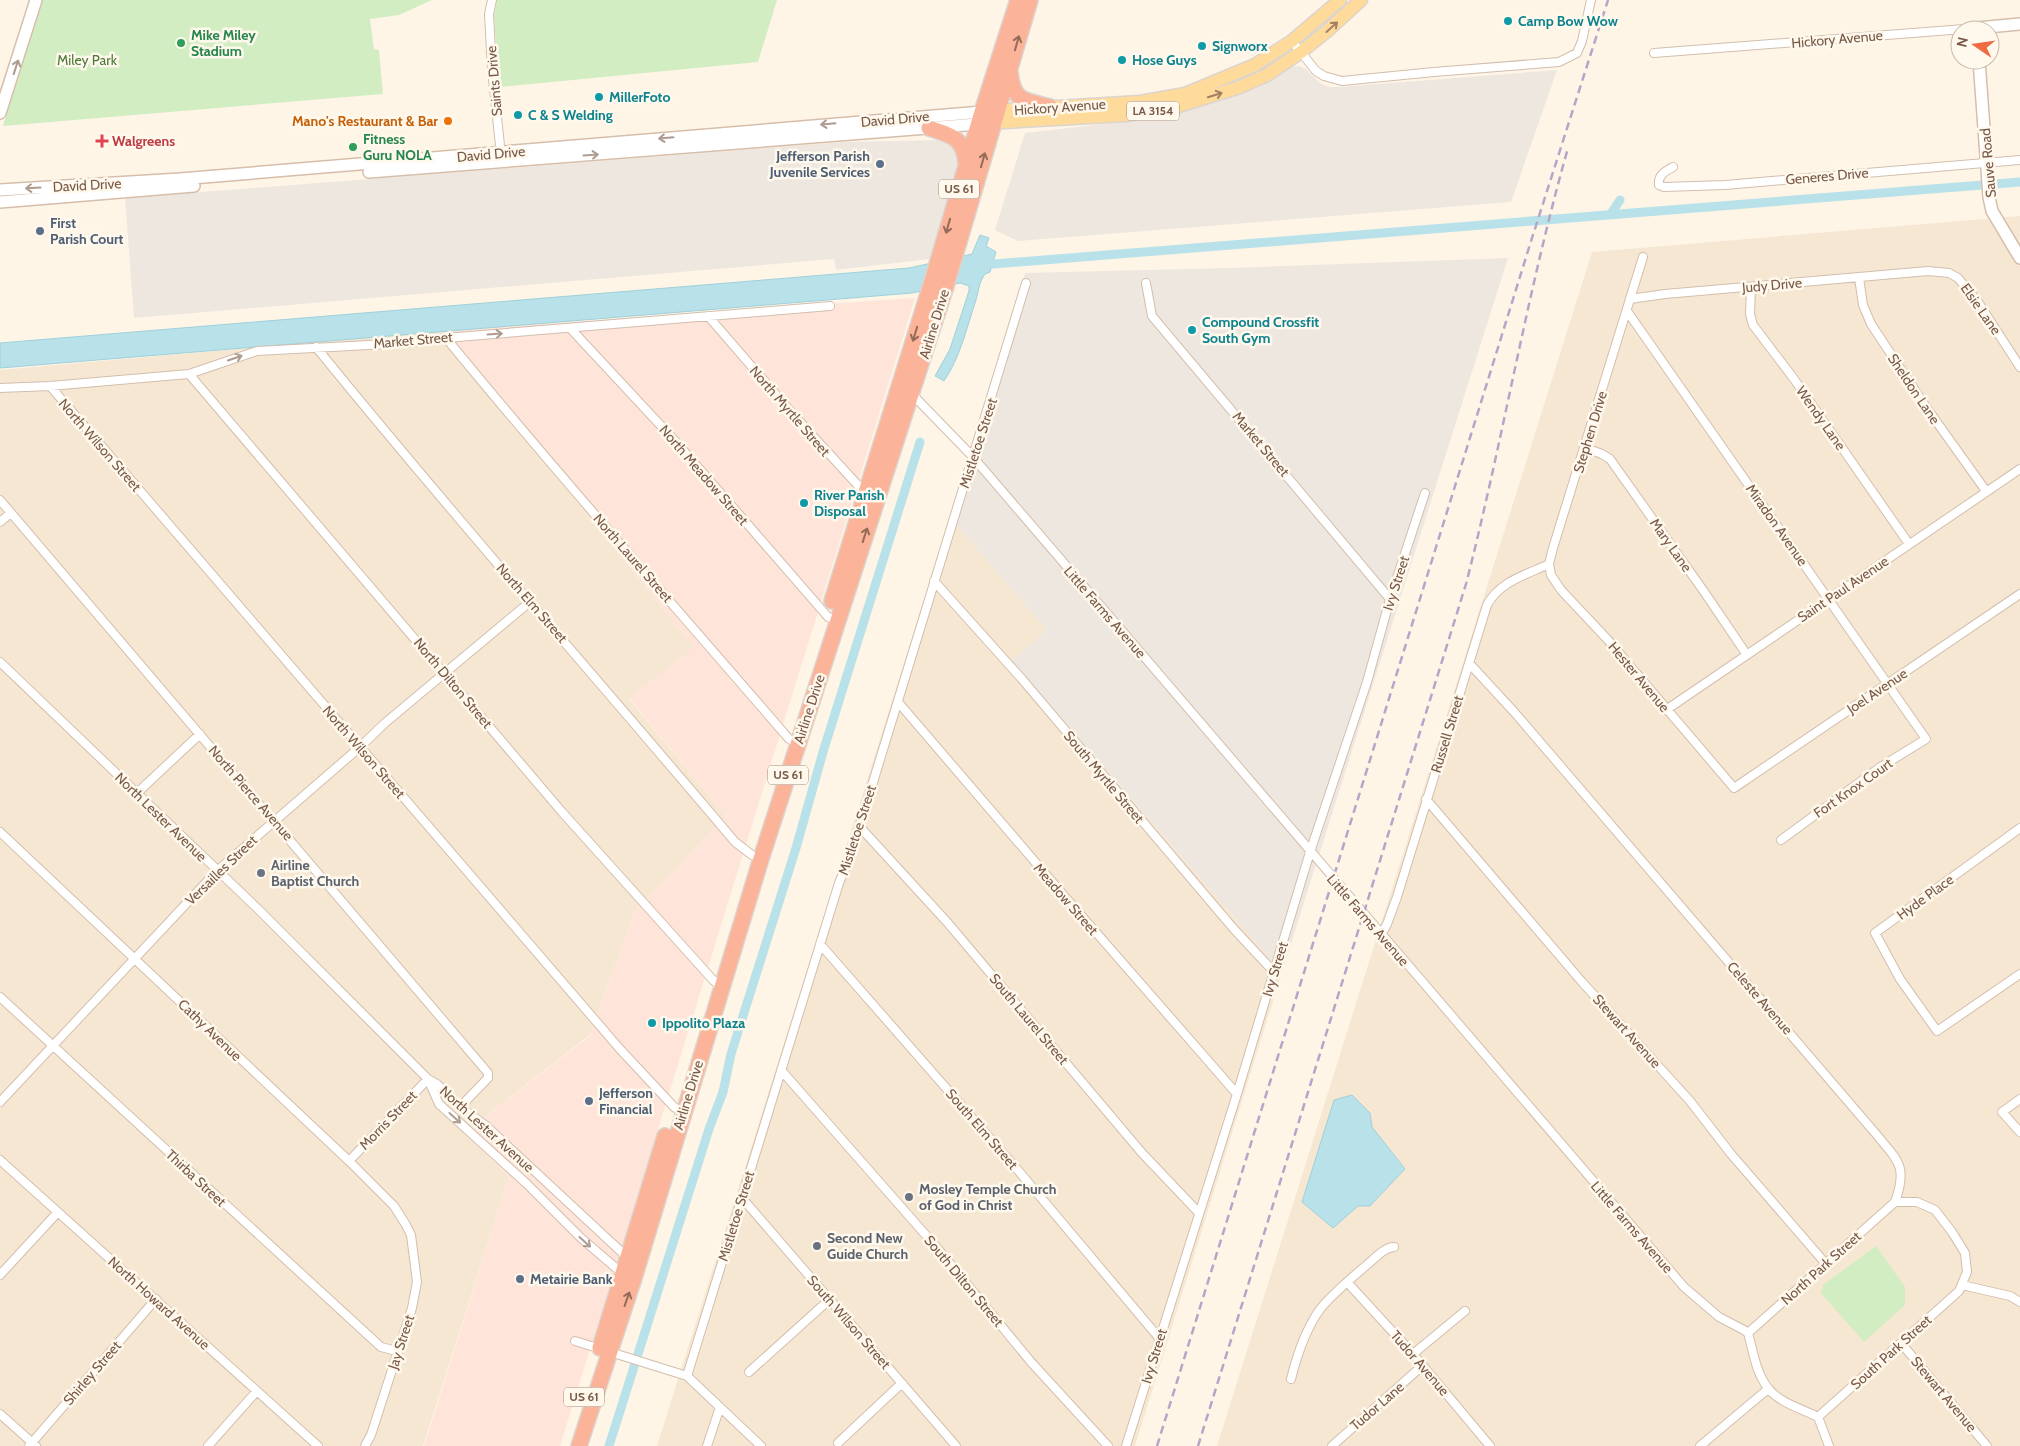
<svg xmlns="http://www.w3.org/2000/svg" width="2020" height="1446" font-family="Cabin,sans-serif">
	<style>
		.residential { fill: #f6e7d3 }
		.commercial { fill: #ffe5d9 }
		.industrial { fill: #eee7e0 }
		.green { fill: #d3edc3 }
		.water { fill: #b8e1e9; stroke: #9ed1db }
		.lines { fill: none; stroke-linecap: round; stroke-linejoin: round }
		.canal { stroke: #b8e1e9; stroke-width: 9 }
		.street-casing { stroke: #d3bead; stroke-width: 10 }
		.secondary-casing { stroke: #d6beaa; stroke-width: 14 }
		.primary-casing { stroke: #dcd4cf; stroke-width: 15 }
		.highway-casing { stroke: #dcd4cf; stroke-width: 18 }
		.street { stroke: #fff; stroke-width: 8 }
		.secondary { stroke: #fff; stroke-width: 11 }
		.primary { stroke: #ffdb9b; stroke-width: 12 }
		.highway { stroke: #fbb499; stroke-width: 15 }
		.rail { stroke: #b8a3c9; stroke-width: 2.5; stroke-dasharray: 8 5; stroke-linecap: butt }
		.oneway { stroke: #a18161 }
		.oneway2 { stroke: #936c58 }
		.oneway3 { stroke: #af9c91 }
		.culture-dot { fill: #0f9aa8; stroke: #fff8ed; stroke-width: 2 }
		.leisure-dot { fill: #2e9e5b; stroke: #fff8ed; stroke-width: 2 }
		.food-dot { fill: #e8710a; stroke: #fff8ed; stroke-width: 2 }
		.health-dot { fill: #e0444e; stroke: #fff8ed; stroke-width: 2 }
		.service-dot { fill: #5c6f8a; stroke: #fff8ed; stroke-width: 2 }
		.worship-dot { fill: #6b7280; stroke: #fff8ed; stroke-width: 2 }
		.labels { text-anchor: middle; stroke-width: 5; stroke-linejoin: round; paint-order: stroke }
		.shield { fill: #fff8ed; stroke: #a1897a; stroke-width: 1 }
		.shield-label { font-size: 12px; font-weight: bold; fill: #795a48 }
		.culture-label { font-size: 14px; font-weight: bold; fill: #0d838f; stroke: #fff8ed; text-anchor: start }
		.leisure-label { font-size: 14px; font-weight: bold; fill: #27864d; stroke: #fff8ed; text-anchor: start }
		.street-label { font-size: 14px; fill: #795a48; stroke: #fff8ed }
		.park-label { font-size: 14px; fill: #4e7a3c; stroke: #fff8ed }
		.food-label { font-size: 14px; font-weight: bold; fill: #c56008; stroke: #fff8ed; text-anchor: end }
		.health-label { font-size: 14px; font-weight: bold; fill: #be3a42; stroke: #fff8ed; text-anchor: start }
		.service-label { font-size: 14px; font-weight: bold; fill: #4e5e75; stroke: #fff8ed; text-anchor: start }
		.worship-label { font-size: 14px; font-weight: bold; fill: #5b616d; stroke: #fff8ed; text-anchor: start }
	</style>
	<rect width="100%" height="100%" fill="#fef5e6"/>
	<path class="residential" d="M2020 216V1446H1217L1592 252Z
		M439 331 695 648 629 699 726 816 635 911 590 1035 464 1133 509 1177 423 1446H0V370Z
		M950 517 1047 630 1012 661 1282 972 1135 1446H657Z"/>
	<path class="commercial" d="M915 298 560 1446H424L509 1177 464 1133 590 1036 635 911 726 816 629 698 694 647 439 331Z"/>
	<path class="industrial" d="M1300 66 1306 69 1319 82 1328 87H1340L1557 70 1511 202 1018 241 995 230 1025 133 1139 120 1174 114 1226 98 1290 67Z
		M943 140 955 144 960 164 930 259 836 270 834 259 134 318 125 198 843 142Z
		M1508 258 1282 972 1012 661 1047 630 950 517 1025 273 1229 268Z"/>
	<path class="green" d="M40 0H432L399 15 370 19 374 49 379 50 383 94 3 126Z
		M497 0H777L758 62 499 87 494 16Z
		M1876 1246 1905 1287V1305L1864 1342 1821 1293 1823 1285Z"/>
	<path class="water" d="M980 235 989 238 986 246 996 252 990 272 985 274C979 282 979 290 976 300 967 327 960 358 944 381L935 376 950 349 969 291V286L960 283 912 293 0 368V343L909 268 972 254Z
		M1352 1095 1370 1113 1372 1127 1405 1169 1370 1206H1358L1333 1228 1302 1202 1334 1100Z"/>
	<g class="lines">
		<path class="canal" d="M1610 215 1620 200
			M981 265 2020 182
			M609 1446 709 1129 723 1092 731 1054 796 848 823 752 920 442"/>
		<defs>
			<path id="street" d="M492 0 489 14 492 70 501 155
				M1292 41 1316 71 1324 76 1342 81 1434 72 1559 62 1577 53 1582 41 1591 0
				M1654 53 1977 28
				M1673 167C1664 172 1658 175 1659 185L1664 187 1725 185 2020 160
				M1643 257 1630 299 1665 294 1928 271 1949 273 1958 278 1978 302 2020 367
				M1859 278 1863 305 1871 324 1926 407 1986 491
				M1146 283 1152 316 1390 599
				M1751 287 1750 314 1753 325 1794 379 1909 544
				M1630 299 1553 548 1549 564 1551 575 1561 590 1608 640 1734 788 2020 594
				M1627 311 1926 739 1879 768 1781 840
				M708 316 799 421 866 494
				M570 328 677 443 828 617 837 620
				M446 338C557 474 674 605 789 739L798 743
				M316 347C452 515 596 677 735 842L752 855
				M189 374 562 812 713 980 722 987
				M50 386 619 1048 674 1107 683 1113
				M0 388 50 386 189 374 257 351 406 343 446 338 830 306
				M910 392 973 457 1684 1287 1719 1317 1744 1330 1748 1333C1753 1351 1756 1373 1768 1388 1778 1402 1802 1409 1818 1417L1829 1446
				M1585 448 1602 454 1610 459 1705 593 1747 655
				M0 500 488 1073V1078L460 1107
				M0 522 11 513
				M934 581 1021 678 1233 928 1274 972
				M0 662 259 910 428 1079 437 1084 460 1107 485 1125 629 1259
				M1469 663 1515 713 1876 1134C1898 1161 1908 1166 1895 1202L1748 1333
				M898 702 1066 898 1237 1094
				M1666 710 2020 469
				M137 793 200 734
				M1426 799 1582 982 1690 1101 1731 1154 1826 1264
				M859 826 947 922 1142 1153 1199 1213
				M2020 828 1875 933 1900 979 1937 1031 2020 974
				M0 832 349 1161 394 1206 406 1225 411 1235 417 1282 412 1308 371 1435 365 1446
				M1381 935 1387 924 1397 897 1487 605C1500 581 1526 575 1549 564
				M820 944 1016 1168 1160 1339
				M0 997 381 1347 397 1351
				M781 1070 938 1249 1031 1362 1108 1446
				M428 1079 439 1104 527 1184 581 1238 623 1274
				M2020 1099 2002 1112 2020 1132
				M0 1102 217 871 360 747 385 723 531 601
				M0 1160 318 1446
				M349 1161 428 1079
				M742 1198 956 1446
				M0 1275 58 1212
				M1347 1282 1413 1354 1490 1446
				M1962 1285 2010 1296 2020 1302
				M575 1341 687 1376 761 1446
				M1901 1343 1987 1446
				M1413 1354 1465 1311
				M749 1372 830 1299
				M687 1376 839 883 851 854 1026 283
				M1291 1379C1297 1355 1306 1328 1321 1308 1335 1291 1353 1277 1369 1263 1376 1257 1385 1247 1394 1247
				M0 1414 36 1446
				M1818 1417 1959 1291 1967 1272 1965 1253 1952 1232 1935 1210 1917 1202H1895
				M838 1443 902 1383
				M29 1446 156 1299
				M208 1446 256 1392
				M707 1446 720 1407
				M1126 1446 1237 1094 1310 852 1367 682 1390 599 1425 493
				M1332 1446 1422 1366
				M1700 1446 1768 1389"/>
			<path id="secondary" d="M1977 30V28L2020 24
				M1979 60 1989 197 1992 211 2020 258
				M0 113 36 0
				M369 172 978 124
				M0 190 180 179 982 112
				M0 202 194 186"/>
			<path id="primary" d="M989 111 1140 102 1185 94 1255 65 1292 41 1340 0
				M986 123 1126 115 1172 108 1240 87 1267 75 1301 52 1326 32 1361 0"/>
			<path id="highway" d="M1010 72C1013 102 1024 100 1050 107
				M929 128C950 135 964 137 966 163
				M832 601 930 288 982 112 1018 0
				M600 1348 665 1136
				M579 1446 634 1278 760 862 946 286 1030 0"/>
		</defs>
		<use href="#street" class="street-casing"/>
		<use href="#secondary" class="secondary-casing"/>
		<use href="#primary" class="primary-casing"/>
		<use href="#highway" class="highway-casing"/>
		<use href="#street" class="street"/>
		<use href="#secondary" class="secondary"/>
		<use href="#primary" class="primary"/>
		<use href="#highway" class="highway"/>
		<path class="rail" d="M1157 1446 1532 238 1608 0
			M1198 1446 1466 584C1503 440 1527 292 1568 148"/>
	</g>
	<defs><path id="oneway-shaft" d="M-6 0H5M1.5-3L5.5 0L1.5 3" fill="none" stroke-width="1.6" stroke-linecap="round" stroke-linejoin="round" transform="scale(1.25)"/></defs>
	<g class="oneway">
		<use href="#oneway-shaft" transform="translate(1332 27) rotate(-42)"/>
		<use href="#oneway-shaft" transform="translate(1215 95) rotate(-17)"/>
	</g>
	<g class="oneway2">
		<use href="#oneway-shaft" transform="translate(1017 43) rotate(-74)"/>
		<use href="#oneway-shaft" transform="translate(983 160) rotate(-74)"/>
		<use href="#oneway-shaft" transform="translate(948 226) rotate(106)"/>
		<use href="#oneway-shaft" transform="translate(915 334) rotate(107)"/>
		<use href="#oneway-shaft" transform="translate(865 535) rotate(-72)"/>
		<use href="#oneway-shaft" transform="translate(627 1299) rotate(-71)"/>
	</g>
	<g class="oneway3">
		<use href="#oneway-shaft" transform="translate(16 67) rotate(-72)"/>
		<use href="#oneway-shaft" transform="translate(828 124) rotate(175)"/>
		<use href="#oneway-shaft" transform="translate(666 138) rotate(175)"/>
		<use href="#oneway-shaft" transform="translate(591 155) rotate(-4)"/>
		<use href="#oneway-shaft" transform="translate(33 188) rotate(177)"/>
		<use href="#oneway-shaft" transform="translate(495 334) rotate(-4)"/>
		<use href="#oneway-shaft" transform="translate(235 358) rotate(-19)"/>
		<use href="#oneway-shaft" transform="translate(455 1118) rotate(42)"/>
		<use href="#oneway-shaft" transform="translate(585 1242) rotate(42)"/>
	</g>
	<g class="culture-dot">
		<circle cx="1508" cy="21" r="5"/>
		<circle cx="1202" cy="46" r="5"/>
		<circle cx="1122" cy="60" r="5"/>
		<circle cx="599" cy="97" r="5"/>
		<circle cx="518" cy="115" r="5"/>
		<circle cx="1192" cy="330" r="5"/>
		<circle cx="804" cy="503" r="5"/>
		<circle cx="652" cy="1023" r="5"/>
	</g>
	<g class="leisure-dot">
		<circle cx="181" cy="43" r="5"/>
		<circle cx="353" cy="147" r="5"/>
	</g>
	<circle class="food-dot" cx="448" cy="121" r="5"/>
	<path class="health-dot" d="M99.5 133.5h5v5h5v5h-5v5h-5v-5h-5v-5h5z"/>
	<g class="service-dot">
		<circle cx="880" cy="164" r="5"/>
		<circle cx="40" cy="231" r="5"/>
		<circle cx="589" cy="1101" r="5"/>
		<circle cx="520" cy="1279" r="5"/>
	</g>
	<g class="worship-dot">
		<circle cx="261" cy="873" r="5"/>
		<circle cx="909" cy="1197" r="5"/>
		<circle cx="817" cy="1246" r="5"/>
	</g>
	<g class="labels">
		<g class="shield">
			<rect x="1127" y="101.5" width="52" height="19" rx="4"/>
			<rect x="939" y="179.5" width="40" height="19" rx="4"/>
			<rect x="768" y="765.5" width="40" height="19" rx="4"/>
			<rect x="564" y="1387.5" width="40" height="19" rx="4"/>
		</g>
		<g class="shield-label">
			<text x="1153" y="115">LA 3154</text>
			<text x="959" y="193">US 61</text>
			<text x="788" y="779">US 61</text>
			<text x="584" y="1401">US 61</text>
		</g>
		<g class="culture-label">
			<text x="1518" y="26">Camp Bow Wow</text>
			<text x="1212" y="51">Signworx</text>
			<text x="1132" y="65">Hose Guys</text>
			<text x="609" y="102">MillerFoto</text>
			<text x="528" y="120">C &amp; S Welding</text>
			<text x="1202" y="327">Compound Crossfit<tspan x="1202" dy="16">South Gym</tspan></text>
			<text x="814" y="500">River Parish<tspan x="814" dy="16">Disposal</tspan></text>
			<text x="662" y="1028">Ippolito Plaza</text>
		</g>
		<g class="leisure-label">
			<text x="191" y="40">Mike Miley<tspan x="191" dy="16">Stadium</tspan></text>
			<text x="363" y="144">Fitness<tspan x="363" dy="16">Guru NOLA</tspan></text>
		</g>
		<g class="street-label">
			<text transform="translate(1837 39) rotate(-5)" y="5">Hickory Avenue</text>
			<text transform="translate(494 81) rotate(-95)" y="5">Saints Drive</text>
			<text transform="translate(1060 107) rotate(-4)" y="5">Hickory Avenue</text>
			<text transform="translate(895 119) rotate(-5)" y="5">David Drive</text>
			<text transform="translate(491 154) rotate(-5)" y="5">David Drive</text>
			<text transform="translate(1988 163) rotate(-95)" y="5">Sauve Road</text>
			<text transform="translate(1827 176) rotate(-5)" y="5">Generes Drive</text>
			<text transform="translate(87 185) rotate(-3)" y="5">David Drive</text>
			<text transform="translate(1772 285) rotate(-5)" y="5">Judy Drive</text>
			<text transform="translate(1981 309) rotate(55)" y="5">Elsie Lane</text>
			<text transform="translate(934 324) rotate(-73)" y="5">Airline Drive</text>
			<text transform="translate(413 340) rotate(-5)" y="5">Market Street</text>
			<text transform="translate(1914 389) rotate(56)" y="5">Sheldon Lane</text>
			<text transform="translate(790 411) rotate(49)" y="5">North Myrtle Street</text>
			<text transform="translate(1821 418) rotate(55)" y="5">Wendy Lane</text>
			<text transform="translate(1590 432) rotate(-73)" y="5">Stephen Drive</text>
			<text transform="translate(978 443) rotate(-72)" y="5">Mistletoe Street</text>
			<text transform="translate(1261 444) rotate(50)" y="5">Market Street</text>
			<text transform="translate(100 445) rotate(49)" y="5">North Wilson Street</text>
			<text transform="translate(704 475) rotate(49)" y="5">North Meadow Street</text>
			<text transform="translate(1777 525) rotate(55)" y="5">Miradon Avenue</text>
			<text transform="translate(1671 545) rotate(55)" y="5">Mary Lane</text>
			<text transform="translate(633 558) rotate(49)" y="5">North Laurel Street</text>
			<text transform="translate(1396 583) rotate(-72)" y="5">Ivy Street</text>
			<text transform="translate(1843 589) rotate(-34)" y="5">Saint Paul Avenue</text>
			<text transform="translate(532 603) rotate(49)" y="5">North Elm Street</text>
			<text transform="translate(1105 612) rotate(49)" y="5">Little Farms Avenue</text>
			<text transform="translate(1639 677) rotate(50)" y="5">Hester Avenue</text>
			<text transform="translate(453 683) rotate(50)" y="5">North Dilton Street</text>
			<text transform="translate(1877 691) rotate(-34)" y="5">Joel Avenue</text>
			<text transform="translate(809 709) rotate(-72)" y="5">Airline Drive</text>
			<text transform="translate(1447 734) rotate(-73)" y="5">Russell Street</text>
			<text transform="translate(364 752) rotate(49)" y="5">North Wilson Street</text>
			<text transform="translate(1104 777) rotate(50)" y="5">South Myrtle Street</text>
			<text transform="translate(1853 788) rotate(-35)" y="5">Fort Knox Court</text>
			<text transform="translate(251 793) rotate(49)" y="5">North Pierce Avenue</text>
			<text transform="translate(161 817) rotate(44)" y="5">North Lester Avenue</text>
			<text transform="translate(857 830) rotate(-72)" y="5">Mistletoe Street</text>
			<text transform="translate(221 870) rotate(-44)" y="5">Versailles Street</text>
			<text transform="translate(1925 897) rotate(-36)" y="5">Hyde Place</text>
			<text transform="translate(1066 899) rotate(49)" y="5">Meadow Street</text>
			<text transform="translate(1368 920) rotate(49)" y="5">Little Farms Avenue</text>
			<text transform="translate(1275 969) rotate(-73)" y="5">Ivy Street</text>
			<text transform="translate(1760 998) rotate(49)" y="5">Celeste Avenue</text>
			<text transform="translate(1029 1019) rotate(50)" y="5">South Laurel Street</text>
			<text transform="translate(210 1030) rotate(44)" y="5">Cathy Avenue</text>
			<text transform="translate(1627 1031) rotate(48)" y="5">Stewart Avenue</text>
			<text transform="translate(688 1095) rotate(-73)" y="5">Airline Drive</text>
			<text transform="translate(388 1120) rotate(-46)" y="5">Morris Street</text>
			<text transform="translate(487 1129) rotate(42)" y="5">North Lester Avenue</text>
			<text transform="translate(982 1129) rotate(49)" y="5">South Elm Street</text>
			<text transform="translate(196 1178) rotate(43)" y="5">Thirba Street</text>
			<text transform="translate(736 1216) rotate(-73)" y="5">Mistletoe Street</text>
			<text transform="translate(1632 1227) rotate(49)" y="5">Little Farms Avenue</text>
			<text transform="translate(1821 1268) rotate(-42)" y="5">North Park Street</text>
			<text transform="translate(964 1281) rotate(50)" y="5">South Dilton Street</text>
			<text transform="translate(159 1303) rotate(42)" y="5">North Howard Avenue</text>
			<text transform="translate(849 1322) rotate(49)" y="5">South Wilson Street</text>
			<text transform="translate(401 1342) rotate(-72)" y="5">Jay Street</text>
			<text transform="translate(1891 1352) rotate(-42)" y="5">South Park Street</text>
			<text transform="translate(1154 1356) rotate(-73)" y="5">Ivy Street</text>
			<text transform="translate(1420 1363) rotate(49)" y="5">Tudor Avenue</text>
			<text transform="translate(92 1373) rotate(-49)" y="5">Shirley Street</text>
			<text transform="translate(1944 1394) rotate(50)" y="5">Stewart Avenue</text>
			<text transform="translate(1377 1406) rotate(-41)" y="5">Tudor Lane</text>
		</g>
		<g class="park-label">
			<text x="87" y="65">Miley Park</text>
		</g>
		<g class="food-label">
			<text x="438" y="126">Mano's Restaurant &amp; Bar</text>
		</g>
		<g class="health-label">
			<text x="112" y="146">Walgreens</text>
		</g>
		<g class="service-label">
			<text x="870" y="161" text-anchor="end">Jefferson Parish<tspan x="870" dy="16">Juvenile Services</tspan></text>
			<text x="50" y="228">First<tspan x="50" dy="16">Parish Court</tspan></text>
			<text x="599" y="1098">Jefferson<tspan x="599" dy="16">Financial</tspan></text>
			<text x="530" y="1284">Metairie Bank</text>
		</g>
		<g class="worship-label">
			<text x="271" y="870">Airline<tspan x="271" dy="16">Baptist Church</tspan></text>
			<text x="919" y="1194">Mosley Temple Church<tspan x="919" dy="16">of God in Christ</tspan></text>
			<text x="827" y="1243">Second New<tspan x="827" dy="16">Guide Church</tspan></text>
		</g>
	</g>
	<g transform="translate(1975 45) rotate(283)"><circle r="24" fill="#fff8ed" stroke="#c9b9ab"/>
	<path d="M0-4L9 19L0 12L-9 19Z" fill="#ef6c43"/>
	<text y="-8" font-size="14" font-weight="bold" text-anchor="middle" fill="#795a48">N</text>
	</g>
</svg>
